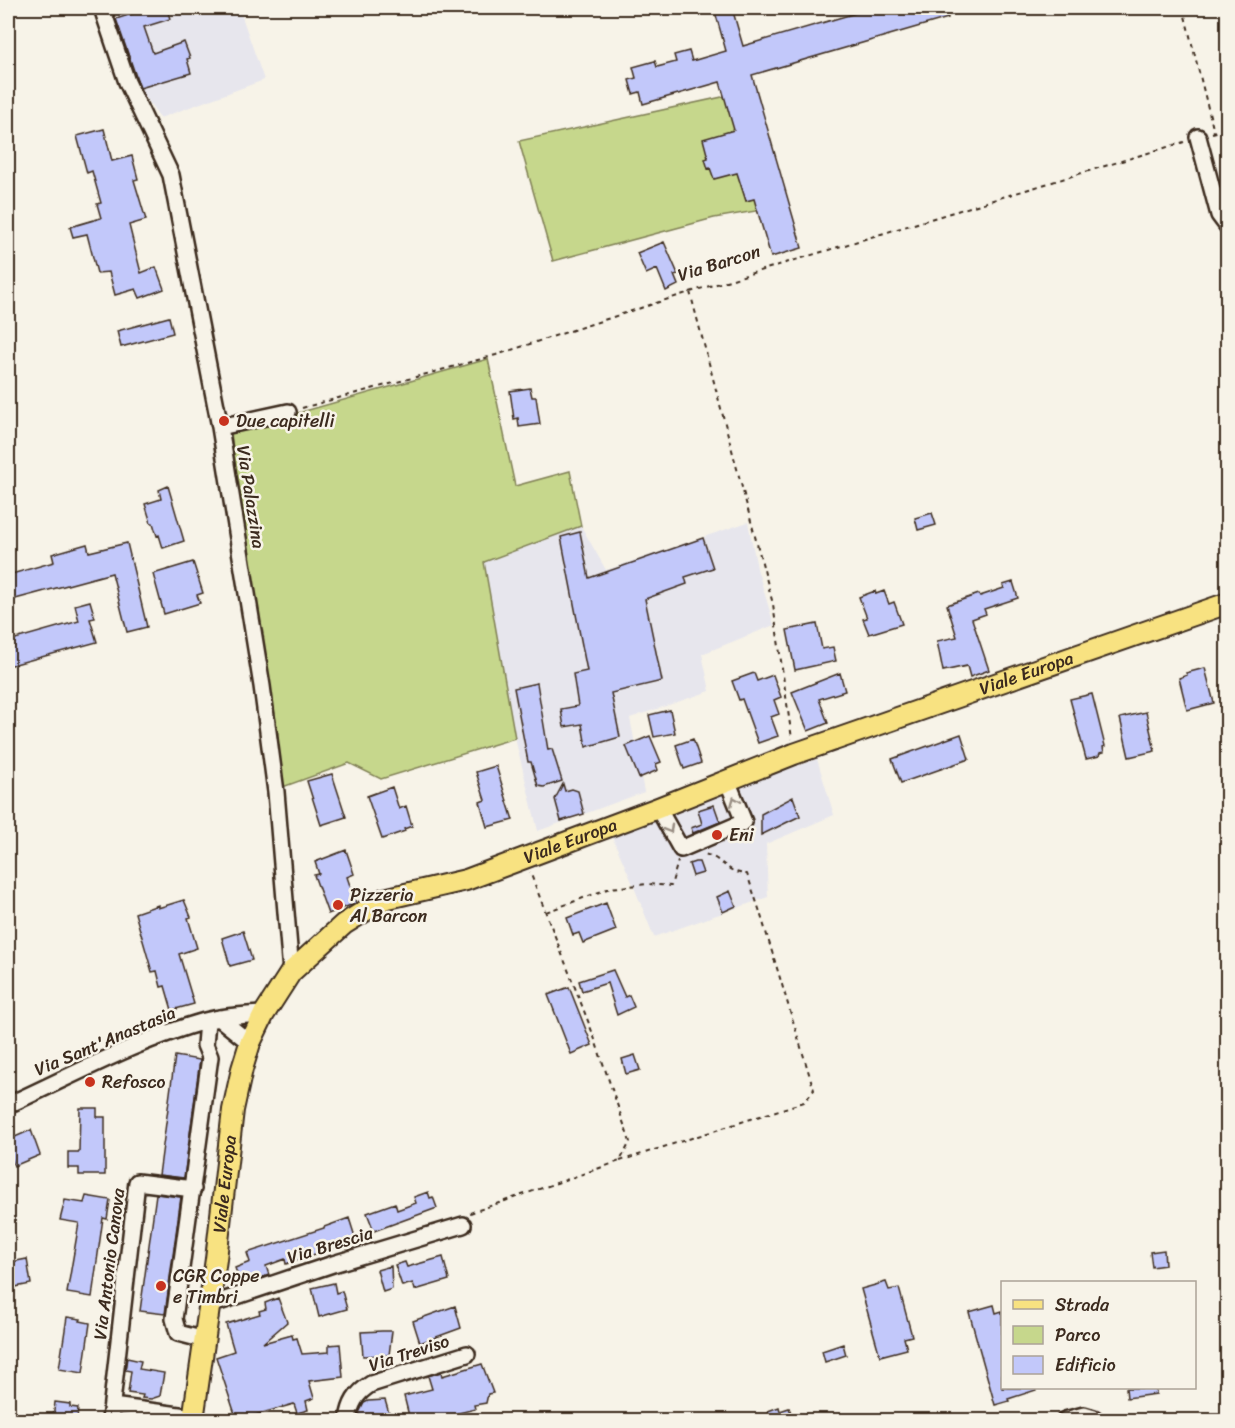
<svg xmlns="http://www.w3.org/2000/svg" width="1235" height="1428" font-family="Sriracha,sans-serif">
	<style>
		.built { fill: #e7e6ed }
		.green { fill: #c6d78c; stroke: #808055; stroke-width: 1.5 }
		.building { fill: #c2c8fa; stroke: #3b2a1e; stroke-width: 1.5 }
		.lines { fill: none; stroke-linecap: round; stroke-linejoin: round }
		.minor-casing { stroke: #3b2a1e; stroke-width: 20 }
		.major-casing { stroke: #3b2a1e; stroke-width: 24 }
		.path { stroke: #3b2a1e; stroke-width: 2; stroke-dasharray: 4.5 4.5; stroke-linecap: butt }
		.minor { stroke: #f7f3e8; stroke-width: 15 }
		.major { stroke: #f8e281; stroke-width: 20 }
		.oneway { stroke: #998e83 }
		.poi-dot { fill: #c8321e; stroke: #f7f3e8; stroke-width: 2 }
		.labels { text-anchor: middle; stroke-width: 5; stroke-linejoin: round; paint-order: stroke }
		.street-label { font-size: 18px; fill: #3b2a1e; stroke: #f7f3e8 }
		.poi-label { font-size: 18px; fill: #3b2a1e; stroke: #f7f3e8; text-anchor: start }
	</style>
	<rect width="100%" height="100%" fill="#f7f3e8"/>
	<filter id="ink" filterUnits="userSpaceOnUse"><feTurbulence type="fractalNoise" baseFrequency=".0167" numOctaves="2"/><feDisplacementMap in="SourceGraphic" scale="12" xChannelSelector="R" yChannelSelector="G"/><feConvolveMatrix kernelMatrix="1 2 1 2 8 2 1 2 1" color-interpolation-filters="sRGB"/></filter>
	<g filter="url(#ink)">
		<path class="built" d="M114 8H239L264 80 160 118 139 87Z
			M748 522 757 568 774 625 702 654 710 691 630 718 644 792 538 831 515 738 484 562 581 526 606 570Z
			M817 759 834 815 766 844 768 897 654 937 632 882 610 832Z"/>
		<path class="green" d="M727 96 762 210 714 218 553 261 519 141Z
			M488 359 515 486 570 471 581 526 484 562 515 738 381 779 349 763 280 788 278 733 240 511 231 432Z"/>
		<path class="building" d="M136 8H167L170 19 144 27 153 53 184 42 190 58 187 59 191 73 140 88 116 19 138 12Z
			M714 8H732L743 46 873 8H945L948 18 752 75 802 248 771 257 754 199 746 201 737 173 714 179 710 168 708 169 705 159 708 158 703 139 734 130 720 82 643 104 640 92 633 94 629 80 636 78 633 67 655 61 657 67 676 62 674 55 689 51 692 61 726 51Z
			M104 129 112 161 132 156 138 179 134 180 146 220 129 225 141 273 156 267 164 289 140 298 136 289 115 295 109 272 97 273 87 234 73 237 70 227 101 218 97 204 101 203 92 171 87 173 77 136Z
			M664 242 678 274 674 275 678 285 666 291 657 269 646 274 637 253Z
			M169 317 173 333 121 347 117 331Z
			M530 388 532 397H536L540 424 519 427 518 418 514 419 510 391Z
			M168 486 184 541 163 548 159 535 157 536 153 523H151L145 504 161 499 159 490Z
			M932 513 936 525 918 530 915 518Z
			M580 532 589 578 703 538 713 568 685 577 687 584 645 599 662 681 611 693 620 737 586 747 582 724 564 727 561 709 578 706 573 674 587 671 561 537Z
			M127 543 147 627 127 632 112 573 8 601V575L54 562 52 554 87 544 89 552Z
			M193 562 203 593 197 595 200 603 164 614 153 574Z
			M1013 582 1018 598 984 609 986 614 972 619 989 670 970 677 967 666 943 671 937 641 957 637 947 605 979 594 980 596 1004 588 1003 585Z
			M875 591 876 594 884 591 889 604 894 602 902 624 869 634 863 619 867 618 859 597Z
			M90 601 95 618 90 619 97 642 8 666V641L79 621 75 605Z
			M817 624 822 649 833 647 836 661 795 670 787 630Z
			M1205 668 1214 703 1187 710 1179 678 1187 675 1186 673Z
			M754 673 757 681 773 675 781 697 774 700 779 714 771 717 778 736 758 743 742 699 739 700 732 681Z
			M840 673 845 691 819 699 828 723 808 731 792 692Z
			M537 683 548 750 552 749 562 781 544 787 538 786 531 762H528L514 688Z
			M1092 694 1105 746 1103 747 1104 752 1100 753 1099 756 1086 759 1070 699Z
			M670 710 675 733 654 737 649 715Z
			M1146 712 1155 751 1129 757 1120 718Z
			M961 734 969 759 901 783 892 759Z
			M650 736 661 762 656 764 658 770 639 778 626 746Z
			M693 739 701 763 684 769 676 745Z
			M496 766 513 820 487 827 480 802 485 800 476 772Z
			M332 774 346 817 321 825 307 781Z
			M563 784 565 791 572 789 578 791 584 814 561 821 555 799Z
			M392 787 399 809 406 806 412 826 404 829 405 831 382 839 367 796Z
			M793 797 800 816 761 835V814Z
			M714 805 720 822 693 833 691 828 702 824 698 810Z
			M346 850 354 874 347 877 356 903 328 914 314 875 319 874 315 862Z
			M695 862H699L703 873 693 876 689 864Z
			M730 891 736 906 723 912 717 897Z
			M184 900 191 917 188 918 197 948 179 954 194 1004 172 1010 165 986 161 987 157 971 152 972 135 913 158 905V908Z
			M606 903 616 930 583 943 579 933 573 935 567 918Z
			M243 931 252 960 230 966 222 938Z
			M613 970 625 997 629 995 634 1007 617 1015 607 983 582 991 579 981Z
			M569 987 592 1045 571 1054 548 995Z
			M635 1055 640 1070 626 1074 622 1059Z
			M175 1056 200 1060 184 1178 159 1175Z
			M80 1108H97V1117H105V1175H79V1168H68V1152H79Z
			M31 1130 40 1155 14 1166 8 1149V1140Z
			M428 1192 430 1198 433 1197 437 1208 374 1231 367 1213 395 1203 397 1210 416 1203 414 1197Z
			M156 1194 181 1197 165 1314 140 1311Z
			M86 1196 110 1200 107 1219 103 1218 92 1297 67 1293 79 1223 60 1220 65 1200 84 1203Z
			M349 1218 356 1240 286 1264 285 1259 266 1266 269 1275 241 1284 235 1268 250 1262 247 1253 324 1228V1227Z
			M1164 1250 1165 1265 1152 1267 1150 1252Z
			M443 1257 449 1280 415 1290 413 1283 402 1286 395 1265 405 1262 407 1267Z
			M27 1259 31 1284 15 1287 11 1262Z
			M391 1266 392 1289 383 1292 377 1270Z
			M886 1282 889 1290 899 1288 912 1336 904 1338 907 1349 880 1356 861 1289Z
			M334 1283 336 1293 342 1291 347 1309 319 1317 312 1288Z
			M278 1298 287 1322 263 1343 292 1335 293 1339 297 1338 302 1354 329 1352V1345L340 1344 343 1377 309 1381 314 1398 306 1401 308 1410 297 1413 294 1404 237 1420 216 1357 234 1351 226 1324 260 1314 259 1311 266 1309 265 1303Z
			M994 1305 996 1313 1002 1311V1388H1036V1390L1008 1399 1009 1401 995 1405 969 1312Z
			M455 1306 461 1328 420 1343 413 1321Z
			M67 1317 81 1319 80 1321 90 1323 83 1373 59 1369Z
			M382 1331H392L389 1355 363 1356 361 1332Z
			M843 1344 846 1355 825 1362 822 1351Z
			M127 1358 141 1361 139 1369 164 1373 160 1396 151 1399 142 1398 143 1395 128 1393 131 1371 125 1370Z
			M482 1364 493 1393 488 1394 486 1403 474 1405 475 1409 431 1420H410L404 1396 432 1389 428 1376 441 1372 442 1376Z
			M1126 1388H1156V1394L1127 1398Z
			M385 1400 391 1420H362L359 1413 364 1403 368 1401Z
			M55 1402 70 1404V1407L78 1408 77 1420H53Z
			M779 1407 780 1411 789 1408 794 1420H758L769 1415 768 1411Z"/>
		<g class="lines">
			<defs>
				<path id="minor" d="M102 8 127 82 171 175 220 427 262 686 276 792 291 972
					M1198 137 1219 215 1228 227
					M220 427 288 412
					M658 808 681 849 744 822 727 780
					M219 1018 250 1043
					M8 1105C72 1076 137 1040 205 1021 225 1016 245 1015 264 1014
					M210 1305 333 1264 463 1225
					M205 1340 178 1333 174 1319 210 1057 205 1045 207 1021
					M112 1406 194 1417
					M110 1420 137 1182 193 1189
					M348 1420C350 1404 356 1393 371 1384L467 1354
					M1065 1420 1084 1415 1094 1418 1096 1420"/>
				<g id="major">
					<path id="s1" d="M193 1420 216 1259 233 1110 242 1069 250 1043 264 1014 291 972 344 924 384 899 466 880 658 808 794 754 1228 603"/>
				</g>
			</defs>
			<use href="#minor" class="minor-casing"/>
			<use href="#major" class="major-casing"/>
			<path class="path" d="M1183 8 1214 132
				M1212 133 1228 129
				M690 292 773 604 792 739
				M302 408 496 355 690 292 1184 142
				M546 912 610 888 648 884 671 886 678 861
				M620 1161 804 1102 814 1090 759 909 747 874C725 873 723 858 704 854
				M470 1213 620 1161 630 1142 593 1034 530 872"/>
			<use href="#minor" class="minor"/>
			<use href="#major" class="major"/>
		</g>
		<defs><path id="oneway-chevron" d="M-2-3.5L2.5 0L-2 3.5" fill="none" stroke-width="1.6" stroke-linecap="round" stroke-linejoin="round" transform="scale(1.5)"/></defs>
		<g class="oneway">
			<use href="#oneway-chevron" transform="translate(735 801) rotate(-112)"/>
			<use href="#oneway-chevron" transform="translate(669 829) rotate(60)"/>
		</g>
	</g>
	<g class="poi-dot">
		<circle cx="224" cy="421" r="6"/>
		<circle cx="717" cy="835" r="6"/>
		<circle cx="338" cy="905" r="6"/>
		<circle cx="90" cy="1082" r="6"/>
		<circle cx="161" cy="1286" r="6"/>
	</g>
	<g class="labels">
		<g class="street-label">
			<text transform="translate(719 263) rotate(-17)" y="6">Via Barcon</text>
			<text transform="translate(251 497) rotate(81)" y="6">Via Palazzina</text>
			<text dy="6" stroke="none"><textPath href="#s1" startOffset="1264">Viale Europa</textPath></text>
			<text dy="6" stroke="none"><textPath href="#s1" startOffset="778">Viale Europa</textPath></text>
			<text transform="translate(105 1041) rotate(-23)" y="6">Via Sant'Anastasia</text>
			<text dy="6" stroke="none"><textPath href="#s1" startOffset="238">Viale Europa</textPath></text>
			<text transform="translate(330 1245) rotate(-17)" y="6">Via Brescia</text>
			<text transform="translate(109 1264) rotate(-83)" y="6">Via Antonio Canova</text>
			<text transform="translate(409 1353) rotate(-18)" y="6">Via Treviso</text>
		</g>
		<g class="poi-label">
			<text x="236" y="427">Due capitelli</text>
			<text x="729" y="841">Eni</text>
			<text x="350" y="901">Pizzeria<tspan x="350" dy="21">Al Barcon</tspan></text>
			<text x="102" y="1088">Refosco</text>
			<text x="173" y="1282">CGR Coppe<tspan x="173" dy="21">e Timbri</tspan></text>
		</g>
	</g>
	<rect width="1235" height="1428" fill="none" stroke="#f7f3e8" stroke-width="30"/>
	<rect x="15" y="15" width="1205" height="1398" fill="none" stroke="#3b2a1e" stroke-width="2" filter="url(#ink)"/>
	<rect x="1001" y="1281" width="195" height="108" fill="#f7f3e8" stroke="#aca397" stroke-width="1.5"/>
	<rect x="1013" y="1300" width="30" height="9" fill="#f8e281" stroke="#aca397" stroke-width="1.5"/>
	<text x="1055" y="1311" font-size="18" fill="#3b2a1e">Strada</text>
	<rect x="1013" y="1326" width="30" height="18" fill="#c6d78c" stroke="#aca397" stroke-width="1.5"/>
	<text x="1055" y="1341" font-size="18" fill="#3b2a1e">Parco</text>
	<rect x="1013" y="1356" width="30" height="18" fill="#c2c8fa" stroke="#aca397" stroke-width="1.5"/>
	<text x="1055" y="1371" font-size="18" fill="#3b2a1e">Edificio</text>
</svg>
